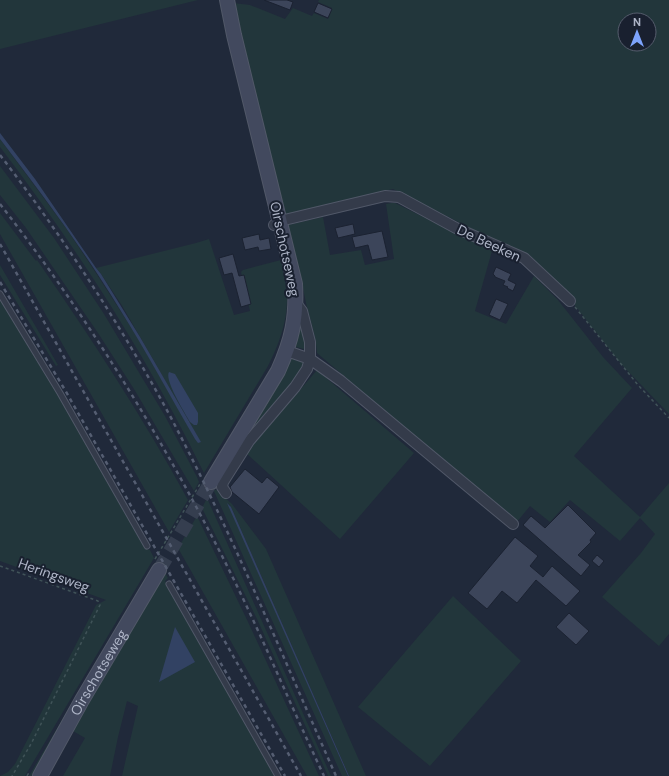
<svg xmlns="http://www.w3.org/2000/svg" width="669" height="776" font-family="'DM Sans',sans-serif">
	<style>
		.green { fill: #22363b; fill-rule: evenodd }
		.water { fill: #324263 }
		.building { fill: #3c455a; stroke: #1b2231 }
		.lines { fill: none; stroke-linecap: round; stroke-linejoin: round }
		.secondary-tunnel { stroke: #353e4f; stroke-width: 14; stroke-dasharray: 14 7; stroke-linecap: butt }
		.lane-casing { stroke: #515868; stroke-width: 7 }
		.street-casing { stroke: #515868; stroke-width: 12 }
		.secondary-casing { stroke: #515868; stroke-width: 16 }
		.path { stroke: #405358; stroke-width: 1.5; stroke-dasharray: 3 3; stroke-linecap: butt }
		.lane { stroke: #343b4a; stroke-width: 5 }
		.street { stroke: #343b4a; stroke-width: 10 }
		.secondary { stroke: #42495e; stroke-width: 14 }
		.rail { stroke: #555e72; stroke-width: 2.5; stroke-dasharray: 4 4; stroke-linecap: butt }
		.labels { text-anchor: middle; stroke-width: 4; stroke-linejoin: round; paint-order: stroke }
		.street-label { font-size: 14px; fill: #aeb5c7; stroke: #19202f }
	</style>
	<rect width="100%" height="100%" fill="#20293a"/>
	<path class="green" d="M0 0H198L0 49Z
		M319 0H669V414L622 365 573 303 562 287 474 230 393 189 286 215 259 112 233 3 250 5 285 19 293 8 312 16 314 13 328 19 332 8 318 2ZM625 20H649V44H625Z
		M0 139 66 228 94 270 138 338 187 424 200 441 121 304 101 274 96 268 196 243 209 239 234 315 250 311 241 272 243 270 281 260C283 273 287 287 287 300 287 323 278 346 268 366L204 473C147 356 79 251 0 147Z
		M0 166 54 238 104 314 165 416 197 477 199 482 194 491 134 389 98 333 26 228 0 195Z
		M391 203H395L492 251 475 311 506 324 534 276 558 300 603 357 632 388 574 456 640 517 669 483V634L659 646 602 597 641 553 655 534 640 518 620 541 570 500 550 522 530 506 516 523 317 353C316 336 310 320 306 303 301 277 295 251 288 225L323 217 330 255 361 250 365 265 394 259 386 204Z
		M0 213 36 261 37 260C91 338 143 417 188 500L169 532 0 234Z
		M0 265 58 365 56 366 0 275Z
		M0 296 30 344 147 549 150 550 154 558 25 776H0L8 772 15 764 96 605 106 600 0 561Z
		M303 322 308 350 296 347 295 345Z
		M294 358 302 361 305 368 247 435 288 360Z
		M317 370 414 453 340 539 246 453Z
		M213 489V490H221L222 495 232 504 266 549 366 776H349L231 507 228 503 348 776H342Z
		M207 498 331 776H328L257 619 202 508Z
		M197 516 249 624 319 776H307L178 548Z
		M164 571 168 578 165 581 276 776H122L138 706 127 701 118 737 110 776H63L85 738 73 731 106 669Z
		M453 596 521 661 430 766 358 707Z
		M95 664 98 665 35 776H29Z"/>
	<path class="water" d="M0 133 35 179 96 268 101 274 140 337 201 442 198 443 195 439C170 396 146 351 119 308 83 249 42 194 0 139Z
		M169 372 175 374 198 413V422L197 425H194L190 422C185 413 164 380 169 372Z
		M227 503 231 507 349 776H348Z
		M175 627 195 662 159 682Z"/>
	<path class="building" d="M264 0H287L293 2 290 10Z
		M318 3 332 9 328 18 314 12Z
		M353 224 355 234 338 238 335 228Z
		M382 231 388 257 372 260 368 245 355 248 352 237Z
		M259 234 260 240 269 238 271 249 259 251 258 247 245 250 242 238Z
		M233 254 239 276 244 275 251 304 241 307 232 273 224 275 219 258Z
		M496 267 511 274 508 280 516 284 513 291 507 288 508 287 503 285 505 281 495 277V276L493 274Z
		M496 299 508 304 500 320 489 315Z
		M245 469 262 483 267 477 279 487 259 514 232 492 230 487Z
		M568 505 596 533 590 540 591 542 578 555 590 565 581 576 523 525 531 516 545 528Z
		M515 537 538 556 530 566 543 577 552 566 580 591 566 606 536 580 517 603 502 591 487 609 468 593Z
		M597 555 604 561 599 567 592 561Z
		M569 613 589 631 576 645 556 627Z"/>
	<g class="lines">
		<path class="secondary-tunnel" d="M159 570 211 482"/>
		<defs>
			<path id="lane" d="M0 294 60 393 147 546
				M169 584 278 776"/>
			<path id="street" d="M274 225 280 221 385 196 399 197 456 228 524 258 570 301
				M287 351 310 359 341 381 513 524
				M226 493 222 487 223 482 249 441 295 387 307 369 310 359V342L302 311 296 303"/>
			<g id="secondary">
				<path d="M211 482 278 371C292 340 297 318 295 284L234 35 227 0"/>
				<path id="s1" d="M40 776 82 700 159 570"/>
			</g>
		</defs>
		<use href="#lane" class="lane-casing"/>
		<use href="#street" class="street-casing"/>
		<use href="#secondary" class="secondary-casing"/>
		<path class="path" d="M575 307 638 385 669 418
			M155 559 200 484
			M0 566 98 601 100 605 31 744 12 776
			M27 776 30 771"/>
		<use href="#lane" class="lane"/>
		<use href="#street" class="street"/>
		<use href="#secondary" class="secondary"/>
		<path class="rail" d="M0 155C63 237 120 324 169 414 231 531 282 655 336 776
			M0 204C85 313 158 431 221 554 258 626 289 702 324 776
			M0 244 301 776
			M0 282 65 390 285 776"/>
	</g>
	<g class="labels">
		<g class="street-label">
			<text transform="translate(489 243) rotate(25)" y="5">De Beeken</text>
			<text transform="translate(285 249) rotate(78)" y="5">Oirschotseweg</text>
			<text transform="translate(54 575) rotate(20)" y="5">Heringsweg</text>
			<text dy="5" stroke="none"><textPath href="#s1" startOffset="119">Oirschotseweg</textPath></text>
		</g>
	</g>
	<g transform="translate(637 32)"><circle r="19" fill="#19202f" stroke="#555c6c"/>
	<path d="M0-3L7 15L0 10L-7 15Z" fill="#7da3fd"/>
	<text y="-6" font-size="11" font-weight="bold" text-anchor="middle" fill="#aeb5c7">N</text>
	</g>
</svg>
